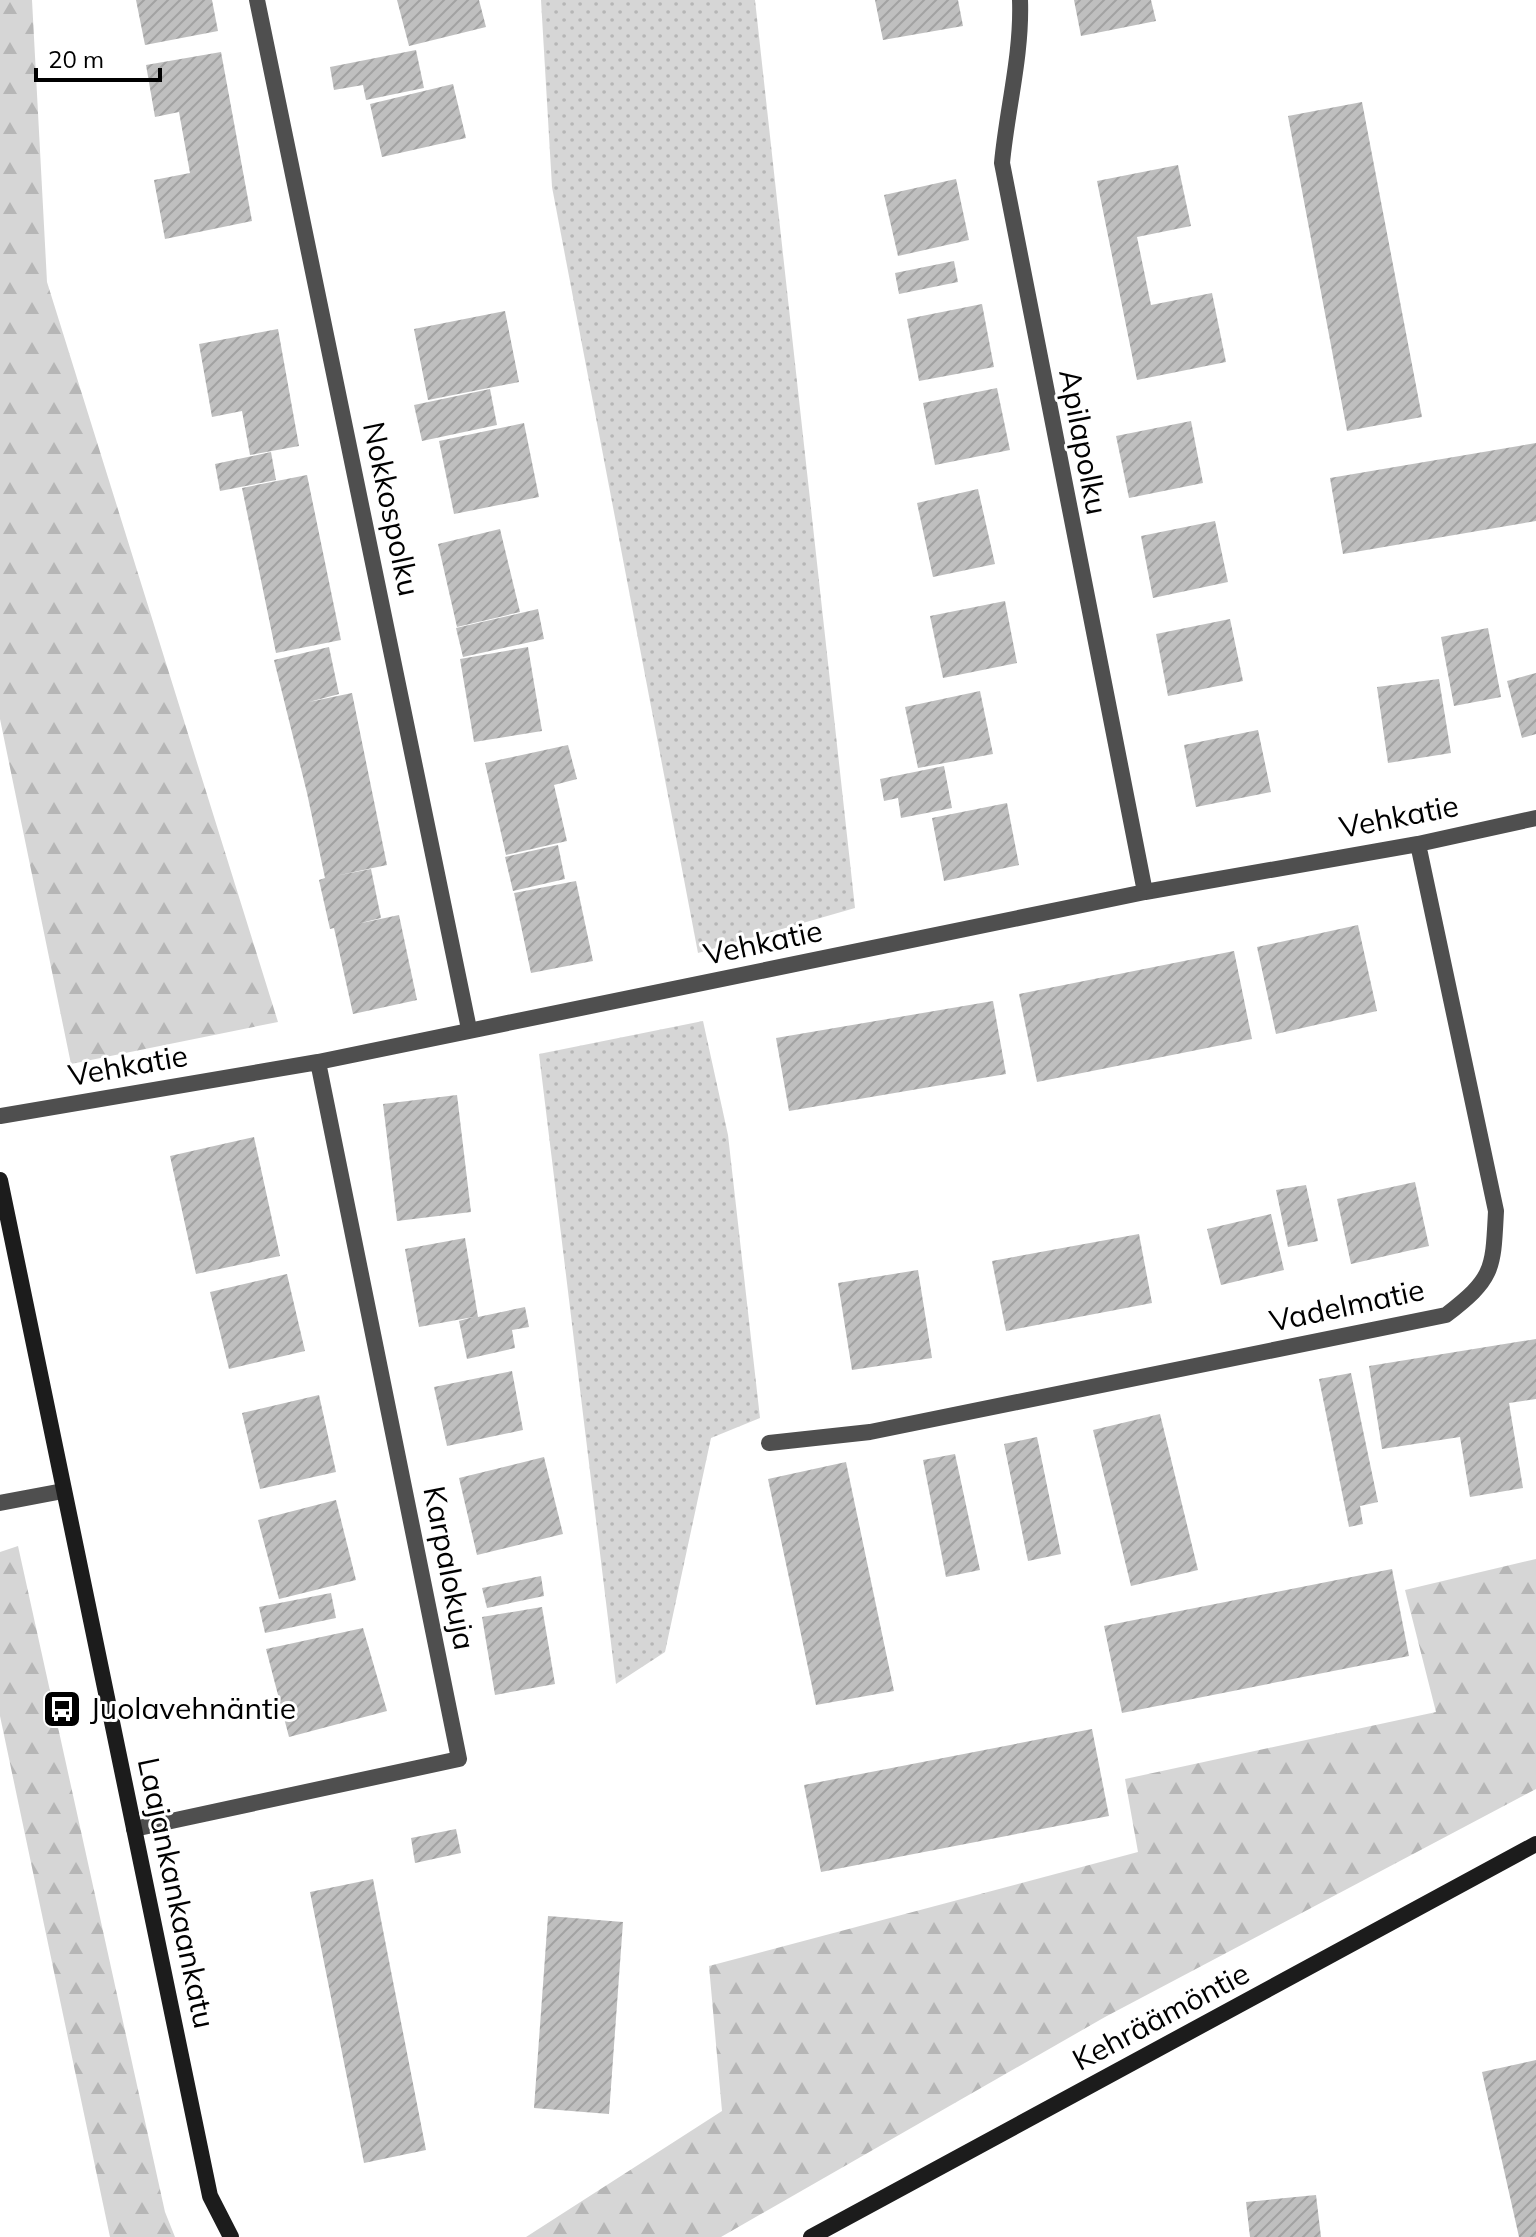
<svg xmlns="http://www.w3.org/2000/svg" width="1536" height="2237" font-family="Mulish,sans-serif">
	<style>
		.forest { fill: url(#forest-firs) }
		.park { fill: url(#park-dots) }
		.building { fill: url(#building-hatch) }
		.lines { fill: none; stroke-linecap: round; stroke-linejoin: round }
		.street { stroke: #4f4f4f; stroke-width: 16 }
		.secondary { stroke: #1c1c1c; stroke-width: 16 }
		.labels { text-anchor: middle; stroke-width: 6; stroke-linejoin: round; paint-order: stroke }
		.street-label { font-size: 30px; fill: #000; stroke: #fff }
		.poi-label { font-size: 30px; fill: #000; stroke: #fff; text-anchor: start }
	</style>
	<defs>
		<pattern id="forest-firs" width="22" height="20" patternUnits="userSpaceOnUse" patternTransform="scale(2)"><rect width="22" height="20" fill="#d6d6d6"/><path d="M5 1l3.5 6h-7zM16 11l3.5 6h-7z" fill="#b6b6b6"/></pattern>
		<pattern id="park-dots" width="8" height="8" patternUnits="userSpaceOnUse" patternTransform="scale(2)"><rect width="8" height="8" fill="#d6d6d6"/><path d="M2 2h.1M6 6h.1" fill="none" stroke="#b6b6b6" stroke-width="1.8" stroke-linecap="round"/></pattern>
		<pattern id="building-hatch" width="6" height="6" patternUnits="userSpaceOnUse" patternTransform="scale(2)"><rect width="6" height="6" fill="#bfbfbf"/><path d="M-1 1l2-2M0 6l6-6M5 7l2-2" fill="none" stroke="#a2a2a2"/></pattern>
	</defs>
	<rect width="100%" height="100%" fill="#fff"/>
	<path class="forest" d="M0 0H32L47 282 278 1022 71 1064 0 719Z
		M18 1546 165 2212 175 2237H110L0 1716V1552Z
		M1536 1559V1789L1105 2017 721 2237H526L722 2111 709 1966 1138 1852 1125 1779 1436 1712 1405 1590Z"/>
	<path class="park" d="M541 0H755L855 908 698 953 552 187Z
		M703 1021 728 1135 760 1418 711 1438 665 1652 616 1684 539 1054Z"/>
	<path class="building" d="M136 0H212L218 31 145 45Z
		M397 0H479L486 27 409 46Z
		M875 0H958L963 26 883 40Z
		M1074 0H1151L1156 21 1081 36Z
		M416 50 424 88 366 100 363 85 334 90 330 67Z
		M221 52 252 221 165 239 154 180 190 173 179 112 155 117 146 65Z
		M453 84 466 138 382 157 370 104Z
		M1362 102 1422 417 1347 431 1288 116Z
		M1178 165 1191 226 1137 237 1151 305 1212 293 1226 362 1137 380 1097 181Z
		M956 179 969 240 898 256 884 195Z
		M954 261 958 282 899 294 895 273Z
		M982 304 994 367 919 381 907 319Z
		M505 311 519 382 428 400 414 329Z
		M278 329 299 446 250 455 242 411 212 417 199 344Z
		M997 388 1010 450 935 465 923 403Z
		M490 389 497 425 422 441 414 405Z
		M1191 421 1203 483 1129 498 1116 436Z
		M524 423 539 497 454 514 439 441Z
		M1536 443V521L1343 554 1330 478Z
		M271 452 276 480 220 491 215 464Z
		M307 475 341 640 276 653 242 488Z
		M978 489 995 564 933 577 917 503Z
		M1215 521 1228 582 1153 598 1141 536Z
		M500 529 520 612 457 627 438 544Z
		M1005 601 1017 663 943 678 930 616Z
		M538 609 544 639 463 657 456 628Z
		M1230 619 1243 681 1168 696 1156 634Z
		M1488 628 1501 697 1454 706 1441 637Z
		M329 647 339 694 309 702 352 693 387 865 335 876 371 869 381 918 357 924 399 915 417 1000 353 1014 334 928 330 929 319 880 325 878 307 793 274 660Z
		M528 647 542 731 474 742 460 659Z
		M1536 673V734L1522 738 1507 681Z
		M1439 679 1451 753 1388 763 1377 687Z
		M980 691 993 754 918 768 905 707Z
		M1258 730 1271 792 1196 807 1184 745Z
		M568 745 577 779 554 785 567 841 506 855 485 763Z
		M944 766 952 808 901 818 898 798 884 801 880 779Z
		M1007 803 1019 865 944 881 932 818Z
		M558 845 565 879 513 891 505 857Z
		M576 881 593 961 531 973 514 893Z
		M1358 925 1377 1011 1276 1034 1257 947Z
		M1234 951 1252 1039 1037 1082 1019 994Z
		M993 1001 1006 1074 789 1111 776 1038Z
		M457 1095 471 1212 397 1221 383 1104Z
		M254 1137 280 1256 196 1274 170 1156Z
		M1415 1182 1429 1246 1351 1264 1337 1199Z
		M1306 1185 1318 1241 1288 1247 1276 1190Z
		M1271 1214 1284 1270 1221 1285 1207 1229Z
		M1139 1234 1152 1303 1006 1331 992 1261Z
		M465 1238 478 1317 525 1307 529 1327 512 1330 515 1348 467 1359 459 1321 473 1317 419 1327 405 1249Z
		M918 1270 932 1358 852 1370 838 1283Z
		M287 1274 305 1351 229 1369 210 1292Z
		M1536 1339V1399L1509 1403 1523 1488 1470 1497 1460 1437 1382 1449 1369 1366Z
		M512 1371 523 1430 447 1446 434 1387Z
		M1351 1373 1378 1502 1360 1506 1363 1524 1349 1527 1319 1379Z
		M319 1395 336 1472 260 1489 242 1413Z
		M1160 1414 1198 1570 1131 1586 1093 1430Z
		M1037 1437 1061 1554 1028 1561 1004 1444Z
		M955 1454 980 1570 946 1577 923 1460Z
		M544 1457 563 1534 477 1555 459 1478Z
		M846 1462 894 1691 816 1705 768 1479Z
		M336 1500 356 1580 279 1599 258 1520Z
		M1392 1569 1409 1656 1122 1713 1104 1626Z
		M541 1576 544 1596 487 1608 482 1588Z
		M331 1593 336 1618 265 1633 259 1607Z
		M542 1607 555 1684 495 1695 482 1617Z
		M363 1628 387 1711 289 1737 266 1649Z
		M1092 1729 1109 1816 821 1872 804 1785Z
		M456 1829 461 1853 415 1863 411 1838Z
		M373 1879 426 2150 364 2163 310 1892Z
		M548 1916 623 1922 609 2114 534 2108Z
		M1536 2060V2237H1519L1482 2072Z
		M1316 2195 1321 2237H1250L1246 2202Z"/>
	<g class="lines">
		<path class="street" d="M257 0 469 1029
			M1020 0C1022 55 1007 109 1002 163L1145 892
			M0 1116 318 1062 1145 892 1418 844 1536 818
			M769 1443 870 1432 1446 1315C1494 1278 1493 1270 1496 1211L1418 844
			M0 1503 63 1491
			M134 1829 459 1759 318 1062"/>
		<path class="secondary" d="M0 1180 210 2196 231 2237
			M811 2237 1536 1844"/>
	</g>
	<defs>
		<symbol id="bus-square" viewBox="-11 -11 22 22"><rect x="-9" y="-9" width="18" height="18" rx="4" fill="#000" stroke="#fff"/><path d="M-5-6H5V4H4V6H2V4H-2V6H-4V4H-5ZM-3.5-4V0h7V-4ZM-3.5 1.2v1.5H-2V1.2ZM2 1.2v1.5H3.5V1.2Z" fill="#fff"/></symbol>
	</defs>
	<g fill-rule="evenodd">
		<use href="#bus-square" x="40" y="1687" width="44" height="44"/>
	</g>
	<g class="labels">
		<g class="street-label">
			<text transform="translate(1083 442) rotate(79)" y="10">Apilapolku</text>
			<text transform="translate(391 509) rotate(78)" y="10">Nokkospolku</text>
			<text transform="translate(1399 817) rotate(-11)" y="10">Vehkatie</text>
			<text transform="translate(763 943) rotate(-12)" y="10">Vehkatie</text>
			<text transform="translate(128 1066) rotate(-10)" y="10">Vehkatie</text>
			<text transform="translate(1347 1306) rotate(-12)" y="10">Vadelmatie</text>
			<text transform="translate(449 1568) rotate(79)" y="10">Karpalokuja</text>
			<text transform="translate(176 1893) rotate(78)" y="10">Laajankankaankatu</text>
			<text transform="translate(1161 2017) rotate(-28)" y="10">Kehräämöntie</text>
		</g>
		<g class="poi-label">
			<text x="90" y="1719">Juolavehnäntie</text>
		</g>
	</g>
	<path d="M36 68v12h124v-12" fill="none" stroke="#000000" stroke-width="4"/>
	<text x="48" y="68" font-size="24" fill="#000000" stroke="#ffffff" stroke-width="6" paint-order="stroke">20 m</text>
</svg>
